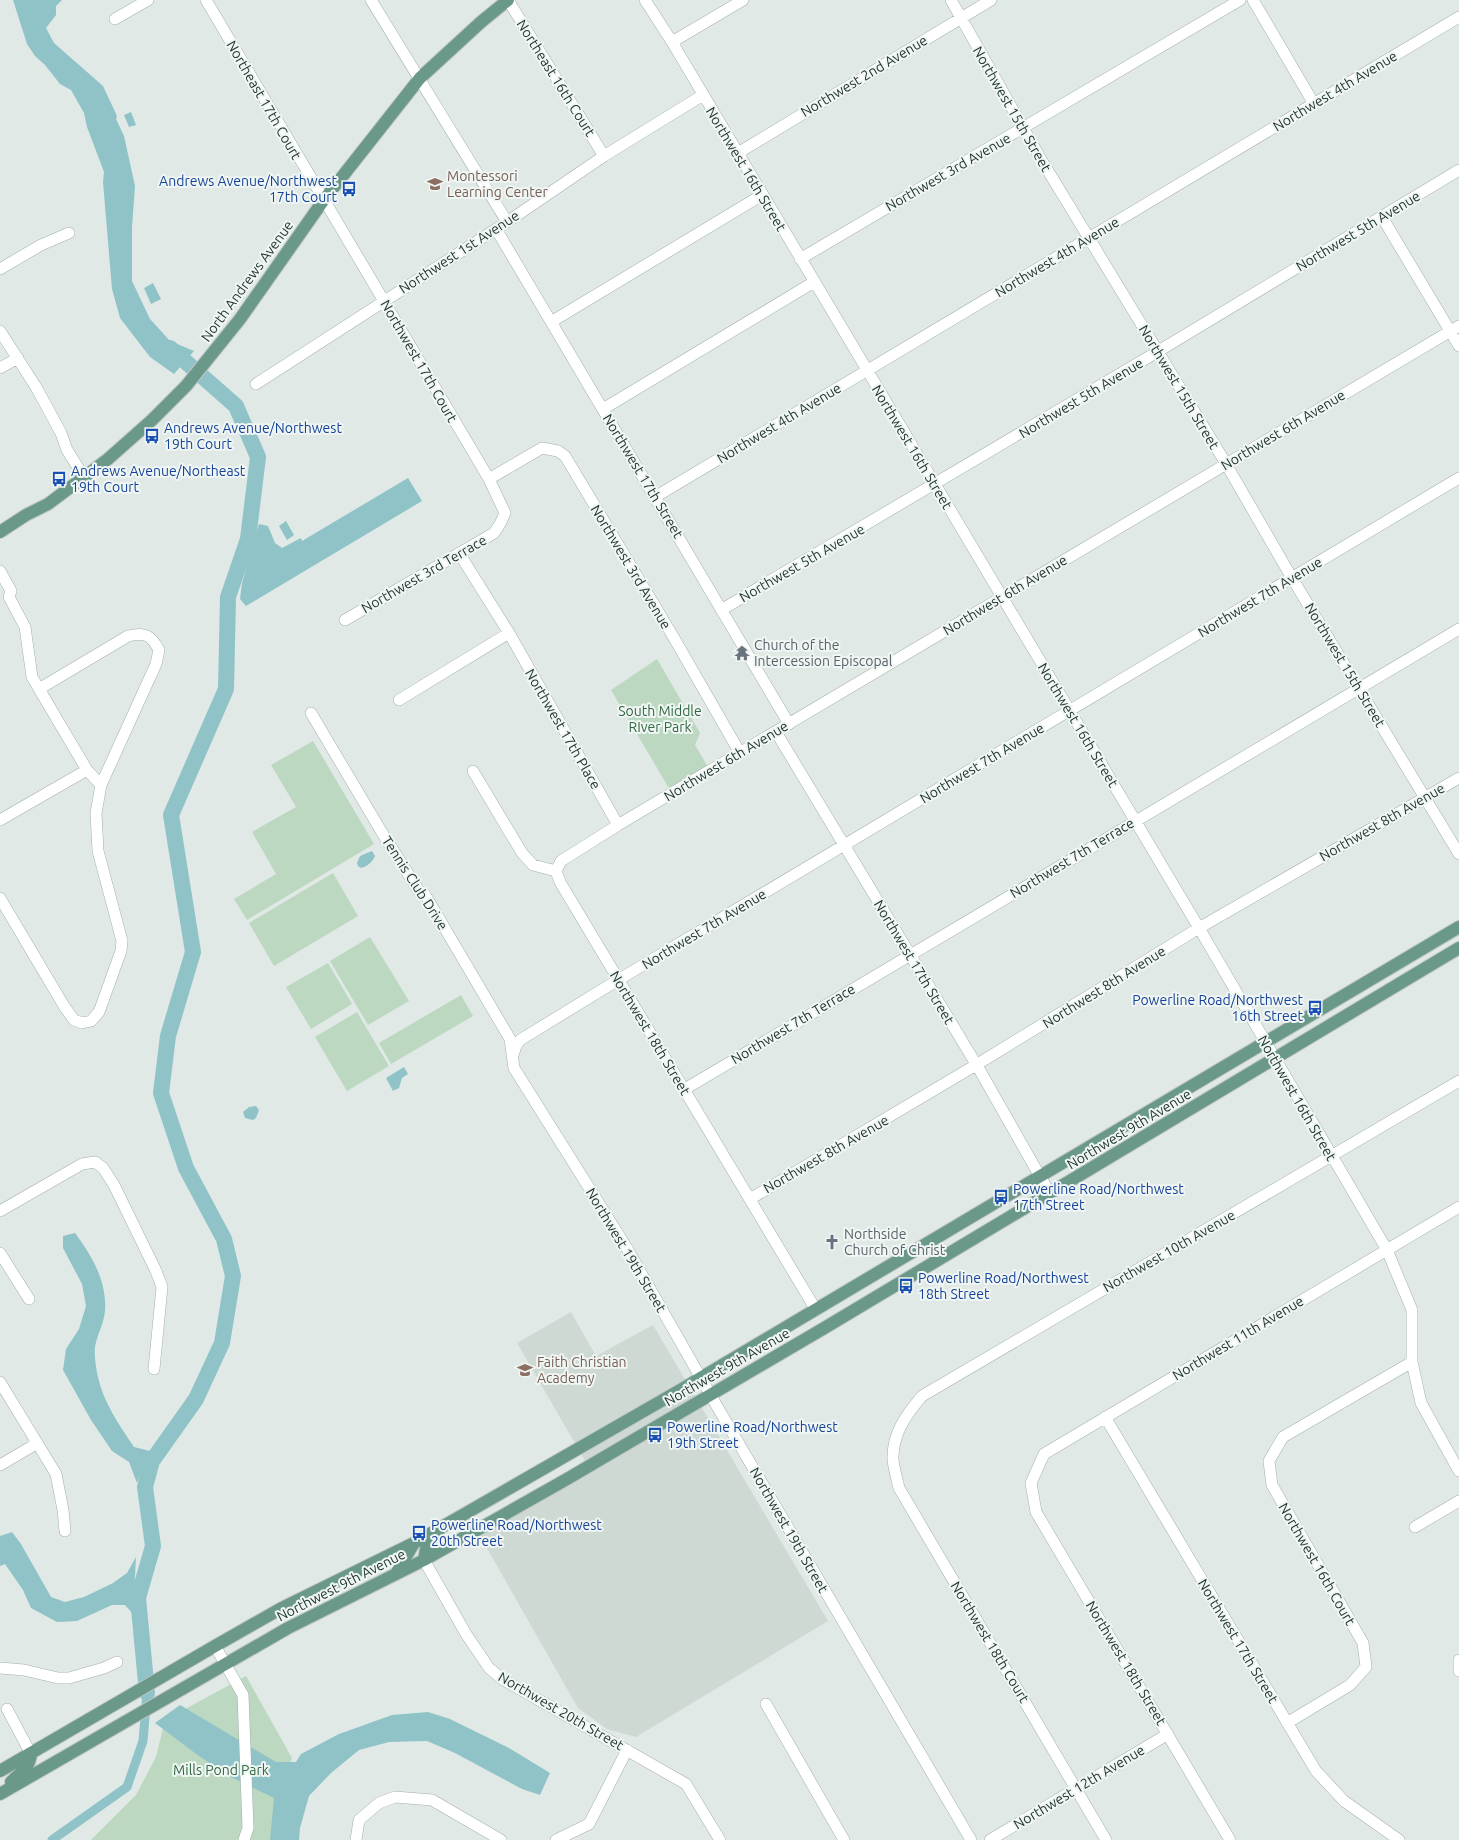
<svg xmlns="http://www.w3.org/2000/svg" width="1459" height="1840" font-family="Ubuntu,sans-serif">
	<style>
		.built { fill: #cfd9d3 }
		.green { fill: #bcd8c1 }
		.water { fill: #8fc3c8 }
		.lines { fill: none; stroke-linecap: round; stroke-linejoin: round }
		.canal { stroke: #8fc3c8; stroke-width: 9 }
		.river { stroke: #8fc3c8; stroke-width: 16 }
		.minor-casing { stroke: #a4b0ab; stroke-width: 12 }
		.major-casing { stroke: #bdc3c1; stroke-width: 14 }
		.minor { stroke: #fff; stroke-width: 11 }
		.major { stroke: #6a998a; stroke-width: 12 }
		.labels { text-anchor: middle; stroke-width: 4; stroke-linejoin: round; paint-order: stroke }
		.street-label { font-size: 14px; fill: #233730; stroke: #f0f6f3 }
		.education-label { font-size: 14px; fill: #785e54; stroke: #f0f6f3; text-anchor: start }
		.transit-label { font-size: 14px; fill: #164399; stroke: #f0f6f3; text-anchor: start }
		.worship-label { font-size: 14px; fill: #5b616d; stroke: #f0f6f3; text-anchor: start }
		.park-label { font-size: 14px; fill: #326944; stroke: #f0f6f3 }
	</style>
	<rect width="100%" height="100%" fill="#e0e9e5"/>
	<path class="built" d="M571 1312 596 1356 653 1325 828 1621 636 1737 607 1729 578 1708 480 1536 591 1471 517 1343Z"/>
	<path class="green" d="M657 659 700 733 695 745 708 767 670 790 611 690Z
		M313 741 374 844 247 920 234 899 276 874 252 832 296 807 271 765Z
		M333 873 358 916 274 966 249 923Z
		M370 937 409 1001 368 1025 330 961Z
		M328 963 352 1004 311 1029 286 987Z
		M461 995 473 1016 391 1064 379 1043Z
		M357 1012 389 1066 347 1091 315 1037Z
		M246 1676 292 1758 280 1802 276 1840H91L136 1795 156 1757 165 1720Z"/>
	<path class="water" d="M13 0H62L56 6V15L46 28 54 43 103 86 117 116 116 119 124 136 135 186 132 227V281L150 319 170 341 194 351 174 374 150 357 120 318 112 289 103 182 104 172 87 127 84 113 71 90 60 84 45 65 35 56 27 44Z
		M131 112 136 125 129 127 124 115Z
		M153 283 161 299 151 304 144 288Z
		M408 478 422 501 246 606 240 599 242 583 259 524 268 526 275 543 282 548 301 538 302 541Z
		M286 521 294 535 287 540 279 526Z
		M372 851 375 856C372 862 368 866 361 868L358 866 357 863 360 856Z
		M404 1067 408 1074 402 1078 399 1088 393 1091 386 1078Z
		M256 1106 259 1110 256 1118 253 1120 245 1118 243 1112 249 1107Z
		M75 1233C92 1256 107 1281 105 1311 104 1323 97 1335 95 1347 94 1355 96 1368 98 1377 103 1402 120 1426 134 1447L150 1451 137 1483 129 1462 112 1451 91 1420 63 1370 66 1349 79 1329 86 1306 82 1284 63 1248V1236Z
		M12 1532 21 1544 51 1597 65 1602 84 1597 113 1583 127 1573 136 1557 133 1614 125 1605H112L77 1621 57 1622 31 1608 23 1590 5 1564 0 1566V1536Z
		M180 1705 276 1762H296L301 1754 339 1734 392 1715 428 1712 450 1719 509 1748 550 1773 540 1795 522 1789 455 1753 427 1741 389 1742 359 1750 331 1773 309 1796 300 1828 299 1840H270L274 1798 229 1776 199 1756 155 1723Z"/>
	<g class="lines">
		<path class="canal" d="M52 1840 127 1787 143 1741 147 1693"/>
		<path class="river" d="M147 1693 138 1598 153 1546 145 1487 152 1461 196 1399 222 1343 233 1276 224 1239 186 1168 161 1093 168 1036 193 952 171 815 226 689 228 597 248 539 258 457 236 406 170 348"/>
		<defs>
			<path id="minor" d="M206 0 489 479 505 513 500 524 494 533 345 620
				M371 0 507 222
				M508 0 604 156
				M645 0 672 42 1199 928 1387 1250 1412 1310V1362L1421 1403 1459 1471
				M951 0 1039 156 1222 457 1292 578 1459 854
				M1253 0 1314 104
				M115 19 148 0
				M672 42 743 0
				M738 153 991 0
				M1382 217 1459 346
				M496 229 789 724
				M800 259 1240 0
				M0 269 41 245 69 233
				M551 322 762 195
				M0 331 36 387 61 433 67 450 84 477
				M0 368 18 358
				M256 384 507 222 604 156 703 95
				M603 409 814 282
				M489 479 542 448 558 451 565 456 674 638 740 753
				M655 497 1459 17
				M459 553 509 633 618 825
				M0 571 11 591 9 597 25 627 32 677 87 770 101 785 96 813 98 851 122 941 121 951 99 1012 91 1021 82 1023 74 1020 64 1006 0 898
				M721 610 1152 355 1459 170
				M39 689 128 636C145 632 151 635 159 650L156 664 101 785
				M399 700 509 633
				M311 713 381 831 419 891 424 893 510 1039 514 1068 628 1250 718 1408 971 1840
				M776 732 979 1069 1050 1194
				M473 771 522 853 533 865 556 871
				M0 820 87 770
				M556 871 561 861 618 825 1459 326
				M556 871 560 882C644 1025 732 1167 816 1310
				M513 1055 516 1046 520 1040 618 980 1459 478
				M685 1089 1459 629
				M750 1199 976 1065 1199 928 1459 778
				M0 1211 82 1164 95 1162 103 1168 114 1185 156 1271 162 1287 154 1369
				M0 1253 29 1299
				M0 1382 56 1474 63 1510 65 1531
				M1105 1417 1316 1771 1344 1801 1399 1840
				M0 1465 36 1444
				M1415 1527 1459 1501
				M424 1560 466 1634 489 1668 502 1679 686 1784 720 1840
				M215 1646 243 1695 248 1828 244 1840
				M1459 1660V1671
				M0 1668 24 1670 58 1678H69L104 1668 117 1662
				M766 1704 844 1840
				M7 1709 31 1754
				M1287 1723 1350 1685 1366 1667 1363 1643 1272 1485 1269 1461 1283 1437 1412 1362
				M356 1840 359 1820 379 1803 395 1797 432 1800 501 1840
				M556 1840 589 1824 627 1750
				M990 1840 1168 1734
				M1106 1840 899 1488C897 1479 894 1469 893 1460 892 1434 906 1415 922 1396L1459 1081
				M1230 1840 1036 1512 1031 1483 1044 1454 1459 1207"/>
			<path id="major" d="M0 532 26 515 48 504 108 459 152 420 186 386 240 319 323 201 420 78 481 22 508 0
				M424 1560 426 1549 438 1532
				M396 1574 414 1543
				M0 1771 215 1646 280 1609 414 1543 682 1389 1459 927
				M11 1782C21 1771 29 1770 31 1754
				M0 1794 288 1628 424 1560 567 1479 826 1327 1459 948"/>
		</defs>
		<use href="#minor" class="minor-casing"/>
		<use href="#major" class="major-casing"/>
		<use href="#minor" class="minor"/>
		<use href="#major" class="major"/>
	</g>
	<defs>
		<symbol id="school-bare" viewBox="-9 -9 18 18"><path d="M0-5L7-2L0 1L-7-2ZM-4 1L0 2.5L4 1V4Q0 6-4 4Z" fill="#8d6e63" stroke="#f0f6f3" stroke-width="2.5" paint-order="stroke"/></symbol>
		<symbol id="bus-bare" viewBox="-9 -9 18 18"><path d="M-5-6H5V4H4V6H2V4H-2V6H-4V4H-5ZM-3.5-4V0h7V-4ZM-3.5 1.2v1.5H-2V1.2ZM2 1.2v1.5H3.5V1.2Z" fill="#1a4fb4" stroke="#f0f6f3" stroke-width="2.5" paint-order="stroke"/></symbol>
		<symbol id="temple-bare" viewBox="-9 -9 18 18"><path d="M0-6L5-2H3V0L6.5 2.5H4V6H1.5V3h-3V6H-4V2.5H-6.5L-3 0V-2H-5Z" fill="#6b7280" stroke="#f0f6f3" stroke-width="2.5" paint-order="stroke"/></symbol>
		<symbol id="church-bare" viewBox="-9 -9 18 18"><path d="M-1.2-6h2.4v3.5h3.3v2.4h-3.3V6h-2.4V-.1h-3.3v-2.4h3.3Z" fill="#6b7280" stroke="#f0f6f3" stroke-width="2.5" paint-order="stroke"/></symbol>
	</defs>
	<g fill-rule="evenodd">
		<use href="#school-bare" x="424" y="173" width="22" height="22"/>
		<use href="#bus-bare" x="338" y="178" width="22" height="22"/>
		<use href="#bus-bare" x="141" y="425" width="22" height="22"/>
		<use href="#bus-bare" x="48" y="468" width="22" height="22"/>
		<use href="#temple-bare" x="731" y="642" width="22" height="22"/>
		<use href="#bus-bare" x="1304" y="997" width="22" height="22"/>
		<use href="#bus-bare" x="990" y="1186" width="22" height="22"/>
		<use href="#church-bare" x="821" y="1231" width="22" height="22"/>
		<use href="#bus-bare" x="895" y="1275" width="22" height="22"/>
		<use href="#school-bare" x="514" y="1359" width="22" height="22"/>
		<use href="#bus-bare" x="644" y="1424" width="22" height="22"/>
		<use href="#bus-bare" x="408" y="1522" width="22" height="22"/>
	</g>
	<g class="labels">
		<g class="street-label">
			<text transform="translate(864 76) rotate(-31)" y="5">Northwest 2nd Avenue</text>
			<text transform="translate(556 78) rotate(58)" y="5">Northeast 16th Court</text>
			<text transform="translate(1335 91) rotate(-31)" y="5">Northwest 4th Avenue</text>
			<text transform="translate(264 100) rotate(60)" y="5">Northeast 17th Court</text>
			<text transform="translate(1012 109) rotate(60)" y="5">Northwest 15th Street</text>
			<text transform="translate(746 169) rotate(59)" y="5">Northwest 16th Street</text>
			<text transform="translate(948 172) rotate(-30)" y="5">Northwest 3rd Avenue</text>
			<text transform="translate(1358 231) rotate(-31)" y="5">Northwest 5th Avenue</text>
			<text transform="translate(459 252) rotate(-33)" y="5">Northwest 1st Avenue</text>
			<text transform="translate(1057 257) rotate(-31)" y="5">Northwest 4th Avenue</text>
			<text transform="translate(247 281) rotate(-54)" y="5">North Andrews Avenue</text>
			<text transform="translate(419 361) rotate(60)" y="5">Northwest 17th Court</text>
			<text transform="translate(1179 387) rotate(59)" y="5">Northwest 15th Street</text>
			<text transform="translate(1081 398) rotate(-31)" y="5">Northwest 5th Avenue</text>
			<text transform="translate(779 423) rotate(-31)" y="5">Northwest 4th Avenue</text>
			<text transform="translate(1283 430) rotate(-31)" y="5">Northwest 6th Avenue</text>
			<text transform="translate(912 447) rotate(59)" y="5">Northwest 16th Street</text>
			<text transform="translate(643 476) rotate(59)" y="5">Northwest 17th Street</text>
			<text transform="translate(802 563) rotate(-30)" y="5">Northwest 5th Avenue</text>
			<text transform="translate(631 567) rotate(59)" y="5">Northwest 3rd Avenue</text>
			<text transform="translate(424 574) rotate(-30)" y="5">Northwest 3rd Terrace</text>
			<text transform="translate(1005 595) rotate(-31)" y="5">Northwest 6th Avenue</text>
			<text transform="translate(1260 597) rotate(-31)" y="5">Northwest 7th Avenue</text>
			<text transform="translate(1345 665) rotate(59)" y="5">Northwest 15th Street</text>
			<text transform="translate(1078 725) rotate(59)" y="5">Northwest 16th Street</text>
			<text transform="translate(563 729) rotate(60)" y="5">Northwest 17th Place</text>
			<text transform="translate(726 761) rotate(-31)" y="5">Northwest 6th Avenue</text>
			<text transform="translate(982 763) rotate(-31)" y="5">Northwest 7th Avenue</text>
			<text transform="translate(1382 822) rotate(-30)" y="5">Northwest 8th Avenue</text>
			<text transform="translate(1072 858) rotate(-31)" y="5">Northwest 7th Terrace</text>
			<text transform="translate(415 883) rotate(57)" y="5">Tennis Club Drive</text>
			<text transform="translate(704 929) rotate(-31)" y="5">Northwest 7th Avenue</text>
			<text transform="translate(914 962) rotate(59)" y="5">Northwest 17th Street</text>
			<text transform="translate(1104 987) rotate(-32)" y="5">Northwest 8th Avenue</text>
			<text transform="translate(793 1024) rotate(-31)" y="5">Northwest 7th Terrace</text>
			<text transform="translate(650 1033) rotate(59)" y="5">Northwest 18th Street</text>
			<text transform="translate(1297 1098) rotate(60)" y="5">Northwest 16th Street</text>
			<text transform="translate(1129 1129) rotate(-31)" y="5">Northwest 9th Avenue</text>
			<text transform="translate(826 1154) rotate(-30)" y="5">Northwest 8th Avenue</text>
			<text transform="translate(626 1250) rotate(59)" y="5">Northwest 19th Street</text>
			<text transform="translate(1169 1251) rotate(-30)" y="5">Northwest 10th Avenue</text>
			<text transform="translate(1238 1338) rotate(-31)" y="5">Northwest 11th Avenue</text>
			<text transform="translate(727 1367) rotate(-30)" y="5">Northwest 9th Avenue</text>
			<text transform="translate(789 1530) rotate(60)" y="5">Northwest 19th Street</text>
			<text transform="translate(1317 1564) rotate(60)" y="5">Northwest 16th Court</text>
			<text transform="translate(341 1585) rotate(-27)" y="5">Northwest 9th Avenue</text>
			<text transform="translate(1238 1641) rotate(59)" y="5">Northwest 17th Street</text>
			<text transform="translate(990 1642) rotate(59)" y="5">Northwest 18th Court</text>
			<text transform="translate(1126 1663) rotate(59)" y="5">Northwest 18th Street</text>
			<text transform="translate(561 1711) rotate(30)" y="5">Northwest 20th Street</text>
			<text transform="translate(1079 1787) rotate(-31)" y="5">Northwest 12th Avenue</text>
		</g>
		<g class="education-label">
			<text x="447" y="181">Montessori<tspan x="447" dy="16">Learning Center</tspan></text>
			<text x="537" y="1367">Faith Christian<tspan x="537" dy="16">Academy</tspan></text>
		</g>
		<g class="transit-label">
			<text x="337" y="186" text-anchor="end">Andrews Avenue/Northwest<tspan x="337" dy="16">17th Court</tspan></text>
			<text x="164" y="433">Andrews Avenue/Northwest<tspan x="164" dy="16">19th Court</tspan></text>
			<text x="71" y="476">Andrews Avenue/Northeast<tspan x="71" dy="16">19th Court</tspan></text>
			<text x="1303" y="1005" text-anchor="end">Powerline Road/Northwest<tspan x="1303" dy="16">16th Street</tspan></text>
			<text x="1013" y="1194">Powerline Road/Northwest<tspan x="1013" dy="16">17th Street</tspan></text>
			<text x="918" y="1283">Powerline Road/Northwest<tspan x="918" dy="16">18th Street</tspan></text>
			<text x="667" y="1432">Powerline Road/Northwest<tspan x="667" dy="16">19th Street</tspan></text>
			<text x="431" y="1530">Powerline Road/Northwest<tspan x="431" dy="16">20th Street</tspan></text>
		</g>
		<g class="worship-label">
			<text x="754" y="650">Church of the<tspan x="754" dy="16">Intercession Episcopal</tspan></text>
			<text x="844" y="1239">Northside<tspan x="844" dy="16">Church of Christ</tspan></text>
		</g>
		<g class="park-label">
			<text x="660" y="716">South Middle<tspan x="660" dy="16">RIver Park</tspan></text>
			<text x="221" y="1775">Mills Pond Park</text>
		</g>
	</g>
</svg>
